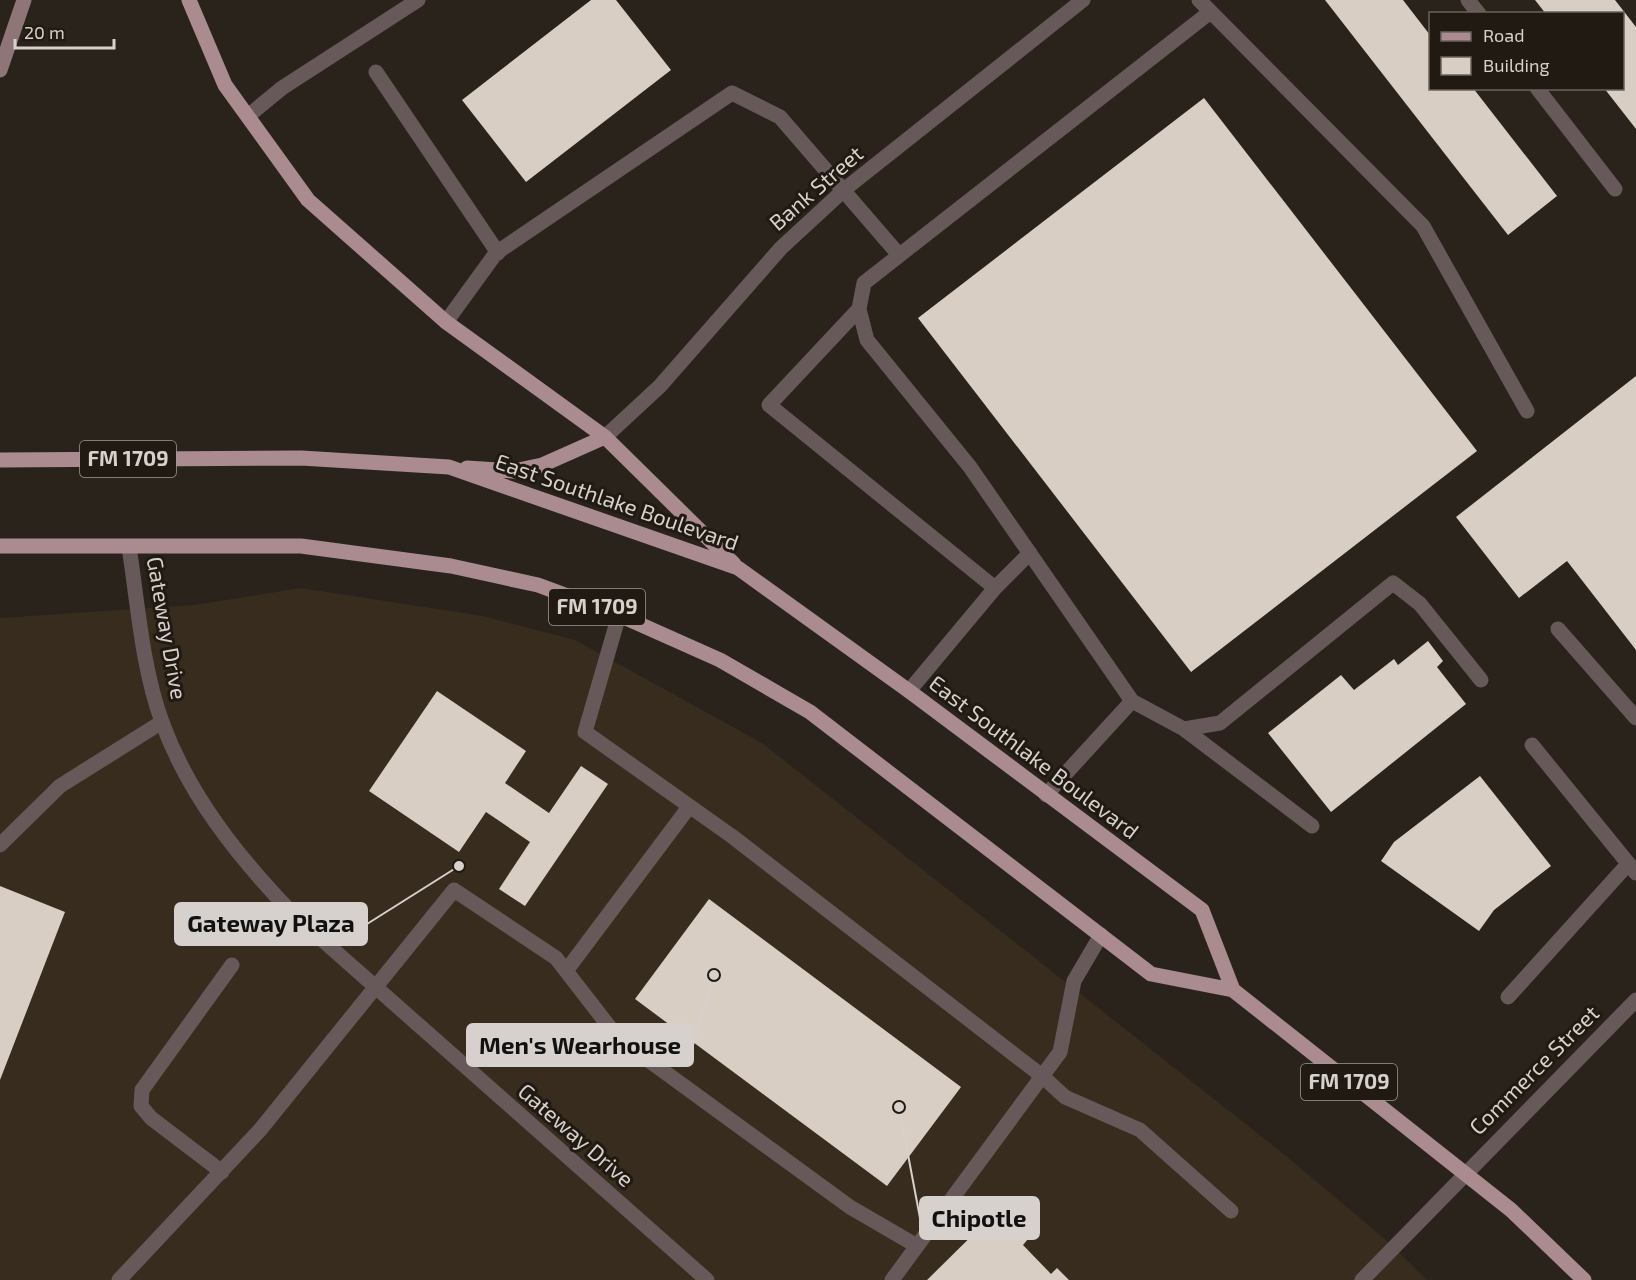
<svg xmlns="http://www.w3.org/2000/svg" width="1636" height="1280" font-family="'Exo 2',sans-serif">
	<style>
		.built { fill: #372c1e }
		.building { fill: #d8cec3 }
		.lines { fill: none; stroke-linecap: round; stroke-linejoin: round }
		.lane { stroke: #67585a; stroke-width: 15 }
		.street { stroke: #67585a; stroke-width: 15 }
		.secondary { stroke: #8d7578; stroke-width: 15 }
		.primary { stroke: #aa8b90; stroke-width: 15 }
		.labels { text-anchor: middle; stroke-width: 6; stroke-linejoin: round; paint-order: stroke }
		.shield { fill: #201a12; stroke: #9f9a94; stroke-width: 1.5 }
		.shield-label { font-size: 21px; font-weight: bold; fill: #d6d1cc }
		.street-label { font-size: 22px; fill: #d6d1cc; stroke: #201a12 }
		.leader { fill: none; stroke: #d6d1cc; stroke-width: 2 }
		.callout-dot { fill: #d6d1cc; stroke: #201a12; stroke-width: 2 }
		.callout { fill: #d6d1cc; stroke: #d6d1cc; stroke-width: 2 }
		.callout-label { font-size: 24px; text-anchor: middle; font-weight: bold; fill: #111 }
	</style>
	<rect width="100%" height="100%" fill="#2a231b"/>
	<path class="built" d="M301 588 483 616 575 640 762 743 1285 1155 1387 1241 1427 1280H0V618L194 605Z"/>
	<path class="building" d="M591 0H616L671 70 526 182 462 100Z
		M1325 0H1403L1430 35V88H1473L1557 196 1508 235Z
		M1535 0H1615L1636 27V129L1604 88H1622V14H1546Z
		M1204 98 1477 451 1191 672 918 318Z
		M1636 376V650L1567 561 1519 598 1456 517Z
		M1428 641 1443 661 1437 667 1466 704 1331 812 1268 733 1341 675 1354 690 1394 659 1398 665Z
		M437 691 526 751 505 783 549 813 581 766 608 784 525 906 499 889 530 842 486 812 459 852 369 791Z
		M1480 776 1551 866 1494 910 1479 931 1381 861 1394 842Z
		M0 886 65 912 0 1080Z
		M709 899 961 1087 887 1186 635 999Z
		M999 1209 1028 1239 1023 1245 1051 1274 1057 1268 1069 1280H927Z"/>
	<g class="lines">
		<path class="lane" d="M1199 0 1423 226 1527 411
			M1468 0 1479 14
			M376 72 498 253
			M1537 88 1615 189
			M248 116 282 88 418 0
			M859 309 769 405 995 588
			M446 322 496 253 732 93 780 117 899 255
			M619 615 585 732 733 837 1042 1076 1065 1097 1140 1130 1231 1211
			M1558 629 1636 718
			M909 691 995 588 1030 553
			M1132 701 1184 729 1220 723 1393 583 1420 604 1481 680
			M1184 729 1312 826
			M1532 745 1636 873
			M1046 795 1132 701 970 467 867 340 859 309 864 283 1209 13
			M0 845 60 786 162 722
			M566 971 689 807
			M1508 997 1628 864
			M222 1172 151 1118 141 1106 142 1090 232 965
			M119 1280 260 1130 454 890 556 958 618 1038 850 1207 917 1246
			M892 1280 1060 1052 1074 981 1101 935"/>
		<path class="street" d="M605 437 660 386 781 248 845 189 1083 0
			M129 547C138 605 142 667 162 722 189 796 239 858 293 914L707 1280
			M1362 1280 1636 1000"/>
		<path class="secondary" d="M0 70 24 0"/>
		<path class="primary" d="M189 0 225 85 308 200 446 322 605 437 734 564
			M0 460 301 458 449 467 738 568 909 691 1202 910 1233 990
			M467 468 514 471 542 465 605 437
			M0 546H301L451 566 538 585 619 615 720 660 810 712 1151 974 1233 990 1511 1210 1584 1280"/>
	</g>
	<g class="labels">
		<g class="shield">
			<rect x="80" y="441" width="96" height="36" rx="4.5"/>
			<rect x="549" y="589" width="96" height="36" rx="4.5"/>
			<rect x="1301" y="1064" width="96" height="36" rx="4.5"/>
		</g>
		<g class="shield-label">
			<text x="128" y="466">FM 1709</text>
			<text x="597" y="614">FM 1709</text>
			<text x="1349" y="1089">FM 1709</text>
		</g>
		<g class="street-label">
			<text transform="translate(816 188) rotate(-41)" y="8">Bank Street</text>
			<text transform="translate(617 502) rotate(19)" y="8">East Southlake Boulevard</text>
			<text transform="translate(167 628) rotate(80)" y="8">Gateway Drive</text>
			<text transform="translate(1034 757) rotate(37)" y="8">East Southlake Boulevard</text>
			<text transform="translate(1534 1070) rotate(-45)" y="8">Commerce Street</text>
			<text transform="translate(576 1135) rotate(41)" y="8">Gateway Drive</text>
		</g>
	</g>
	<path class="leader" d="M459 866L367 924M714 975L693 1045M899 1107L920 1218"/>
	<g class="callout-dot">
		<circle cx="459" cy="866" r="6"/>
		<circle cx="714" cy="975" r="6"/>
		<circle cx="899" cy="1107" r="6"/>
	</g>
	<g class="callout">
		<rect x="175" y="903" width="192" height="42" rx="6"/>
		<rect x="467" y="1024" width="226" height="42" rx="6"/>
		<rect x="920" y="1197" width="119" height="42" rx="6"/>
	</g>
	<g class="callout-label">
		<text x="271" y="932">Gateway Plaza</text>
		<text x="580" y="1054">Men's Wearhouse</text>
		<text x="979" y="1227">Chipotle</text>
	</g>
	<rect x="1429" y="12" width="195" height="78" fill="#201a12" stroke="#69635c" stroke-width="1.5"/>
	<rect x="1441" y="32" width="30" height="9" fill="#aa8b90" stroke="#69635c" stroke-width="1.5"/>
	<text x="1483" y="42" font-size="18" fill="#d6d1cc">Road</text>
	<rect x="1441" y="57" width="30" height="18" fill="#d8cec3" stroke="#69635c" stroke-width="1.5"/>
	<text x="1483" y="72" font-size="18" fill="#d6d1cc">Building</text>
	<path d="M15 39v9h99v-9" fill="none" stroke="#d6d1cc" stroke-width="3"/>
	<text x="24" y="39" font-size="18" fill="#d6d1cc" stroke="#201a12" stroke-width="4.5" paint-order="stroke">20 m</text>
</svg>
